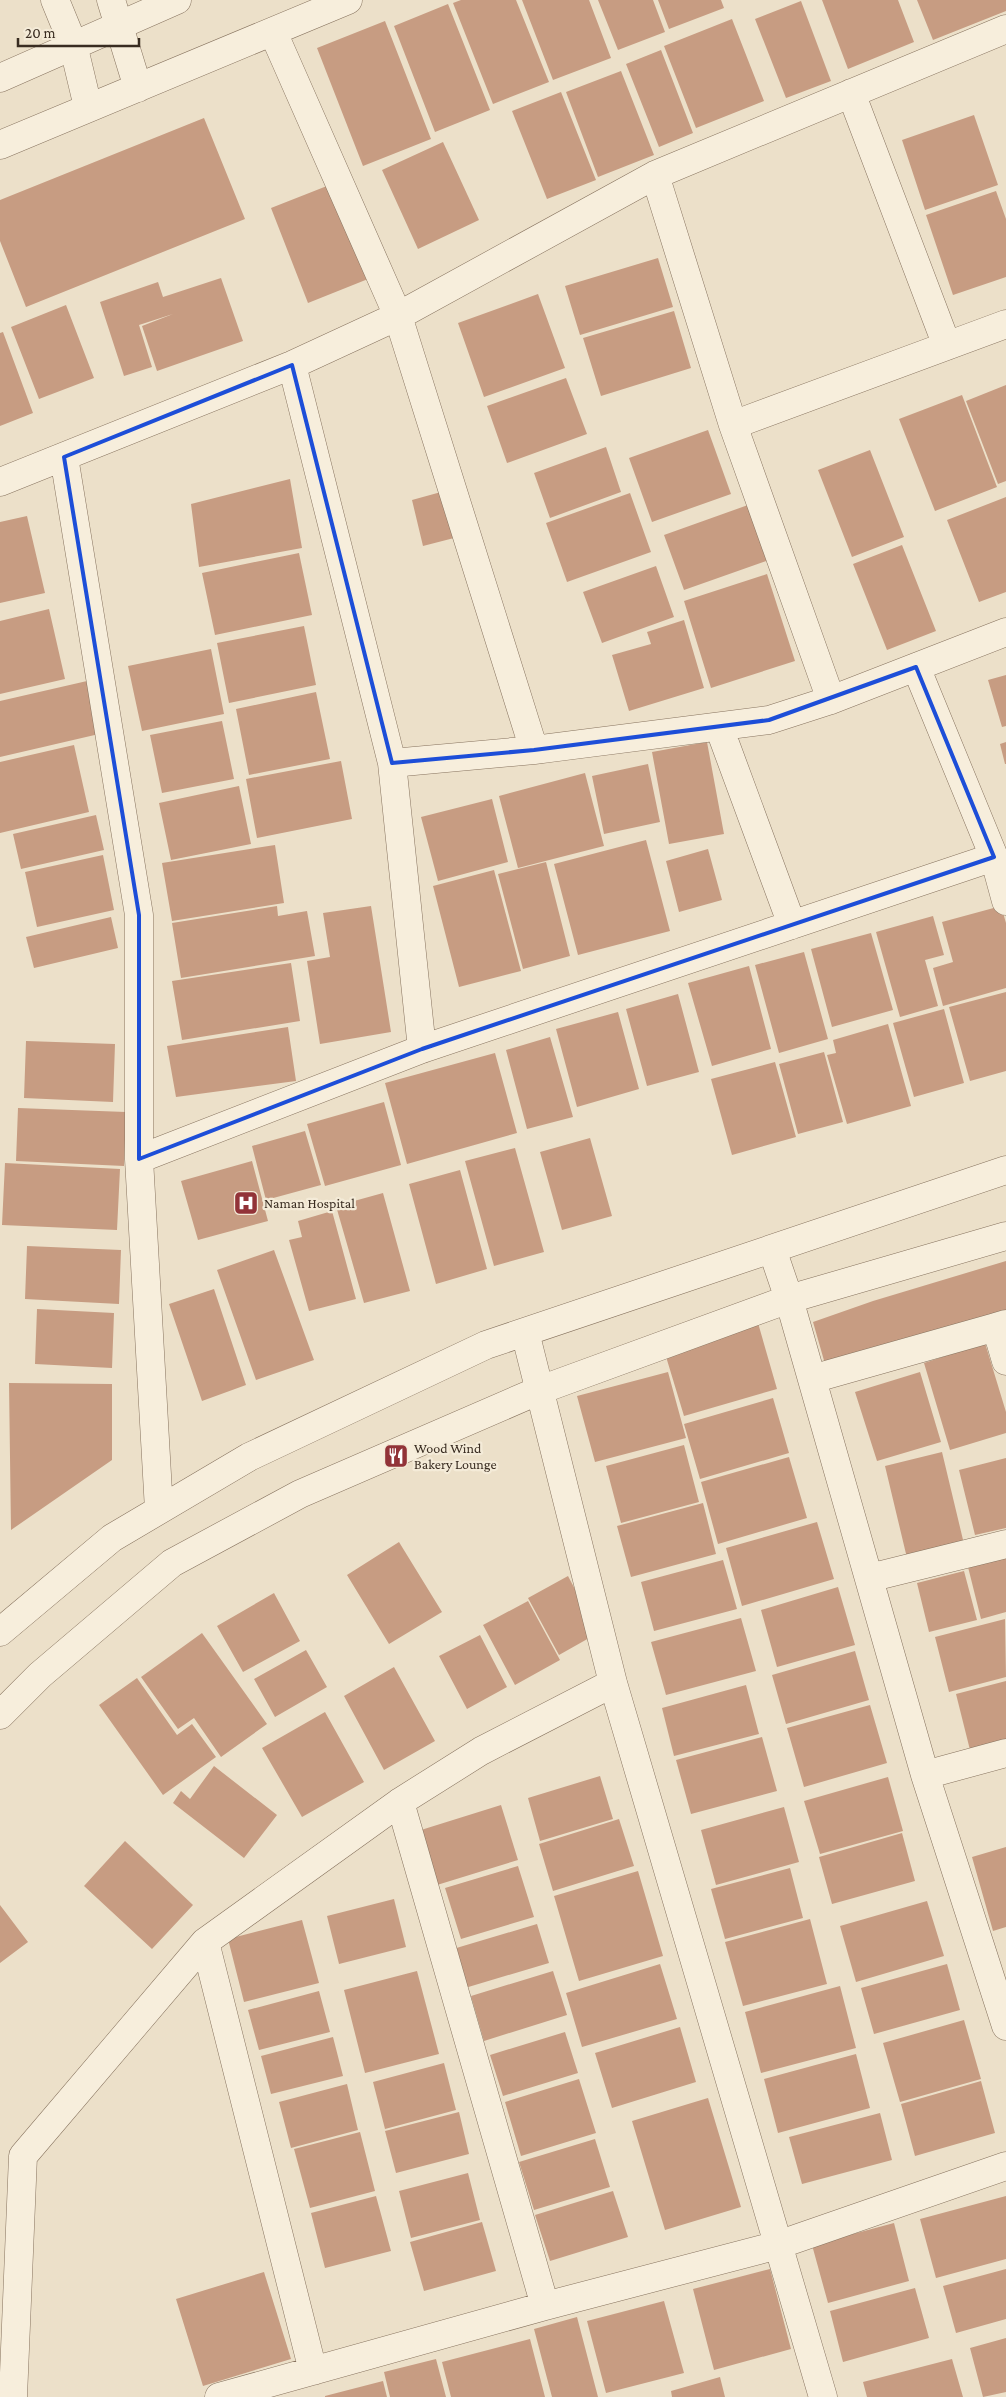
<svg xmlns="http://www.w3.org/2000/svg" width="1006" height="2397" font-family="'Crimson Pro',serif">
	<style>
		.building { fill: #c79c82 }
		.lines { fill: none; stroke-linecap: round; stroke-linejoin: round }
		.minor-casing { stroke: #87735f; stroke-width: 29 }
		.minor { stroke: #f7eedc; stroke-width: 28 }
		.marked { fill: none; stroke: #1d4ed8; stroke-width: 4; stroke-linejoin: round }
		.labels { text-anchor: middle; stroke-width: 4.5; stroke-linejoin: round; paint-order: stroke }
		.poi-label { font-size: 14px; fill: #392c21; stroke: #f4ebd8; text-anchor: start }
	</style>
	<rect width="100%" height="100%" fill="#ece0c9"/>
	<path class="building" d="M461 0H516L549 82 493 104 453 3Z
		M522 0H589L611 58 553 80Z
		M598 0H653L665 32 618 50Z
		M658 0H721L724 8 669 29Z
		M822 0H898L914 42 848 69Z
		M917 0H1006V11L933 40Z
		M801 1 831 81 786 98 755 19Z
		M448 4 490 110 435 132 394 26Z
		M732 19 764 101 696 128 664 46Z
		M385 21 431 139 363 166 317 48Z
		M661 50 693 133 659 147 626 64Z
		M621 71 654 155 598 177 566 92Z
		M561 92 596 180 547 199 512 111Z
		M974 115 998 185 925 210 902 140Z
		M204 118 245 219 26 307 0 241V200Z
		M443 142 479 220 418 249 382 170Z
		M332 184 368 279 308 303 271 208Z
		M996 191 1006 219V277L953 295 926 215Z
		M658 258 673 307 580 335 565 286Z
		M221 278 243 341 157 371 142 326 173 314 139 325 152 367 124 376 100 302 158 282 163 297Z
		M538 294 565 368 484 397 458 323Z
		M66 305 94 378 39 399 11 327Z
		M674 311 691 368 601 396 583 338Z
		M3 332 33 413 0 426V333Z
		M566 378 587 434 507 463 487 406Z
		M1006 385V481L998 484 966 401Z
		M962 395 997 487 935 511 899 419Z
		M708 430 731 494 652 522 629 458Z
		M606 447 621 492 550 518 534 473Z
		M870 450 904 537 852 557 818 470Z
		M290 479 302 548 199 567 191 504Z
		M441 492 454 538 423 546 412 500Z
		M630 493 651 552 567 582 546 523Z
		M1006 497V592L979 602 947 520Z
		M748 505 769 560 684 590 664 535Z
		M27 516 45 593 0 603V522Z
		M902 545 936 631 887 650 853 564Z
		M299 553 312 615 215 635 202 573Z
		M656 566 674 617 602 643 583 592Z
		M767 574 795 661 711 688 684 601Z
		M49 609 65 679 0 694V621Z
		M684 620 704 688 629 711 612 655 651 644 647 632Z
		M304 626 316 685 229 703 217 643Z
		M211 649 224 714 142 731 128 666Z
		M1006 675V726L1002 727 988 680Z
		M87 681 99 734 0 757V701Z
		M316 692 330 759 249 775 236 709Z
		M222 721 234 779 162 793 150 735Z
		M707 742 724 834 669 844 652 752Z
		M1006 742V764H1005L1000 744Z
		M74 745 89 812 0 833V762Z
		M341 761 352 819 257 838 246 779Z
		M648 764 660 822 604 834 592 776Z
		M585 773 604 846 518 868 499 796Z
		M239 786 251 844 171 860 159 803Z
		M492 799 508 862 438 881 421 817Z
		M96 815 104 850 21 869 13 834Z
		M646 840 670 931 578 955 554 864Z
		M275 845 284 903 172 921 162 863Z
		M708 849 722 900 679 912 666 861Z
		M103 855 114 910 37 927 25 872Z
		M546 862 570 956 523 969 498 874Z
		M494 870 521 971 459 987 433 886Z
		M277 906 278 916 307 911 315 956 181 978 172 923Z
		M371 906 391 1032 320 1044 307 961 330 957 323 913Z
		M1001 906 1006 923V988L943 1006 933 968 953 962 942 922Z
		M933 916 944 955 925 960 938 1006 900 1017 876 932Z
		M111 917 118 948 34 968 26 937Z
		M871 933 893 1010 832 1027 811 949Z
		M804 952 828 1039 779 1053 755 965Z
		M291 963 300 1021 182 1040 172 981Z
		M749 966 771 1049 712 1066 688 983Z
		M1006 992V1071L970 1081 949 1007Z
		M678 994 699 1072 647 1086 626 1009Z
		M944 1009 964 1083 914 1097 893 1023Z
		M618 1012 639 1089 577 1107 556 1029Z
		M888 1024 911 1106 847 1124 827 1055 836 1053 833 1040Z
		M288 1027 296 1081 176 1097 167 1046Z
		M550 1037 573 1117 527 1129 506 1050Z
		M26 1041 115 1044 113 1102 24 1098Z
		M824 1052 843 1122 798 1134 779 1064Z
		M495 1053 517 1133 407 1164 385 1083Z
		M775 1062 796 1137 732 1155 711 1079Z
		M384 1102 401 1165 325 1186 307 1124Z
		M18 1108 126 1112 124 1166 16 1161Z
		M305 1131 321 1185 266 1200 252 1146Z
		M590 1138 612 1216 562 1230 540 1152Z
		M515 1148 544 1252 494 1266 465 1161Z
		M252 1161 268 1221 198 1240 181 1181Z
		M5 1163 120 1169 117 1230 2 1225Z
		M460 1170 487 1269 436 1284 409 1184Z
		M383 1193 410 1291 364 1303 336 1206Z
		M332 1211 356 1299 309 1311 289 1240 302 1237 298 1221Z
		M27 1246 121 1250 119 1304 25 1299Z
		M274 1250 314 1360 256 1380 217 1270Z
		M1006 1261V1310L825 1364 813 1322 873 1301Z
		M214 1289 246 1385 202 1401 169 1304Z
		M37 1309 114 1313 112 1368 35 1364Z
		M758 1323 777 1389 684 1416 664 1350Z
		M985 1343 1006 1412V1433L950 1450 924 1363Z
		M668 1372 686 1438 595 1462 577 1396Z
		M920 1372 941 1442 877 1461 855 1392Z
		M9 1383 112 1384V1460L11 1530Z
		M773 1398 789 1453 700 1479 684 1424Z
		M684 1445 699 1502 621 1523 606 1466Z
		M942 1452 964 1544 907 1558 885 1466Z
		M789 1457 807 1518 718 1544 701 1482Z
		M1006 1458V1528L975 1535 959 1470Z
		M703 1503 716 1554 631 1577 617 1526Z
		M817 1522 834 1579 742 1606 726 1548Z
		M399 1542 442 1612 389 1644 347 1575Z
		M1006 1557V1612L981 1619 968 1567Z
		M723 1560 737 1609 654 1631 641 1582Z
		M964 1571 977 1620 929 1632 917 1583Z
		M568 1576 598 1633 559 1655 528 1598Z
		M838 1587 855 1645 777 1667 761 1610Z
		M274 1593 300 1641 243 1672 217 1626Z
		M528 1601 560 1660 515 1685 483 1625Z
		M741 1618 756 1671 666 1695 651 1642Z
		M1005 1619 1006 1677 949 1692 935 1637Z
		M202 1633 267 1724 221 1757 194 1718 178 1729 141 1677Z
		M480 1635 507 1687 467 1709 439 1656Z
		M306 1650 327 1687 275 1717 254 1679Z
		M855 1651 869 1700 786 1724 772 1675Z
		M394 1667 435 1741 384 1770 344 1696Z
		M137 1678 177 1735 192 1724 216 1757 163 1795 99 1705Z
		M1006 1681V1741L970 1750 956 1694Z
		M746 1685 759 1734 674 1756 662 1708Z
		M870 1705 887 1763 804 1787 787 1728Z
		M325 1712 364 1782 302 1817 262 1748Z
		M762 1737 777 1791 691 1814 676 1760Z
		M214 1766 277 1815 244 1858 173 1803 181 1791 190 1799Z
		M600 1776 613 1819 540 1841 528 1798Z
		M888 1777 903 1831 820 1854 804 1801Z
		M501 1805 518 1860 437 1885 421 1830Z
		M784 1807 799 1862 716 1885 701 1830Z
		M619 1819 634 1866 553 1891 539 1844Z
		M902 1833 915 1881 832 1904 819 1857Z
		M125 1841 193 1905 152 1949 84 1886Z
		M1006 1847V1927L993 1931 972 1857Z
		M518 1866 534 1917 461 1939 445 1888Z
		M790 1868 803 1918 725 1939 711 1889Z
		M638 1871 663 1956 579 1981 554 1896Z
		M394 1899 406 1947 339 1964 327 1916Z
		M927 1901 944 1956 856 1982 840 1926Z
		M0 1905 28 1942 0 1963Z
		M810 1919 827 1984 743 2006 725 1942Z
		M302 1920 319 1983 244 2002 228 1939Z
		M537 1924 549 1963 465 1988 453 1949Z
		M660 1964 677 2019 582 2047 566 1993Z
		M947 1964 960 2010 874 2034 861 1988Z
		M417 1971 439 2054 365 2073 344 1990Z
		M553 1971 567 2015 484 2041 471 1996Z
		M840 1986 856 2048 761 2073 745 2012Z
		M319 1991 330 2032 259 2050 248 2010Z
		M964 2020 981 2079 900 2102 883 2043Z
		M680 2027 696 2082 612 2108 595 2053Z
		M565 2032 578 2073 503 2096 490 2055Z
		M333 2037 343 2076 271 2094 261 2056Z
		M856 2054 870 2108 778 2133 764 2079Z
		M444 2063 456 2110 385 2129 373 2082Z
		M579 2079 596 2133 521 2156 505 2102Z
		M981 2081 995 2133 915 2156 901 2104Z
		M347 2084 358 2130 291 2148 279 2102Z
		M708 2098 741 2207 665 2230 632 2121Z
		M459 2112 469 2154 396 2173 385 2131Z
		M880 2113 892 2160 802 2184 789 2137Z
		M360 2132 375 2191 310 2208 294 2149Z
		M595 2139 610 2187 534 2210 519 2162Z
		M468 2173 480 2220 411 2238 399 2191Z
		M613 2191 628 2237 550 2261 535 2215Z
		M376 2196 391 2251 325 2268 311 2213Z
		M1006 2196V2259L936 2278 920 2219Z
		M482 2222 496 2271 424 2291 410 2242Z
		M894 2223 909 2281 828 2303 812 2245Z
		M770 2269 791 2349 714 2370 693 2289Z
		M1006 2269V2319L956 2333 943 2286Z
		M264 2272 291 2359 203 2386 176 2299Z
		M915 2288 929 2338 843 2362 830 2311Z
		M664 2301 684 2373 606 2393 587 2321Z
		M577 2317 598 2397H552L534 2329Z
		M1006 2338V2392L983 2397 970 2348Z
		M530 2339 545 2397H451L442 2362Z
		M436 2359 446 2397H390L384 2372Z
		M952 2359 963 2397H867L863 2382Z
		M720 2377 725 2397H672L671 2391Z
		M383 2381 387 2397H325V2396Z"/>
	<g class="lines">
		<defs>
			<path id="minor" d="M55 0 73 44 88 107
				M111 0 138 88
				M273 32 398 316 534 750
				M0 78 177 0
				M851 93 947 346
				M0 145 348 0
				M655 175 733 425 831 700
				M292 365 392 763 422 1049
				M733 425 1006 324
				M64 457 139 915V1159L159 1510
				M0 482 292 365 398 316 655 175 1006 29
				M916 667 994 857 1006 901
				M719 727 792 925
				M392 763 534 750 769 720 831 700 1006 632
				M139 1159 422 1049 994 857
				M772 1249 789 1299 925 1775 1006 2026
				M1006 1324 996 1327 1006 1361
				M525 1332 613 1683 823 2397
				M812 1379 996 1327
				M869 1578 1006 1544
				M0 1632 112 1538 249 1457 486 1345 1006 1170
				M0 1715 40 1675 172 1563 300 1494 540 1390 789 1299 1006 1236
				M925 1775 1006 1753
				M400 1802 545 2306
				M205 1942 313 2371
				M13 2397 23 2156 205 1942 400 1802 481 1751 613 1683
				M219 2397 545 2306 778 2245 1006 2166"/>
		</defs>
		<use href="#minor" class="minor-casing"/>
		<use href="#minor" class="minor"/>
	</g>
	<path class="marked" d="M292 365 392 763 534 750 769 720 916 667 994 857 422 1049 139 1159V915L64 457Z"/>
	<defs>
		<symbol id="hospital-square" viewBox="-11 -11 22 22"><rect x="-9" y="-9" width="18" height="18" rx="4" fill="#923338" stroke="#f4ebd8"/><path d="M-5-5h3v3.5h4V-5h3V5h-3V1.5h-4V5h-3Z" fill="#fff"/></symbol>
		<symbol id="restaurant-square" viewBox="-11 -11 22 22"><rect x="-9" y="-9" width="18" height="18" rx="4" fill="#923338" stroke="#f4ebd8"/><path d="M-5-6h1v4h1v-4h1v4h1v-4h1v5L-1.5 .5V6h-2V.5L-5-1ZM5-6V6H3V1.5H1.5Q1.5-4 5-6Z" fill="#fff"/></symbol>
	</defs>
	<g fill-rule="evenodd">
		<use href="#hospital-square" x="232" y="1189" width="28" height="28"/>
		<use href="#restaurant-square" x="382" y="1442" width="28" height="28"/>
	</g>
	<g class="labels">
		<g class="poi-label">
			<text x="264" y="1208">Naman Hospital</text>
			<text x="414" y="1453">Wood Wind<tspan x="414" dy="16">Bakery Lounge</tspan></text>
		</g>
	</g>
	<path d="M18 38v8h121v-8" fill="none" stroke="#392c21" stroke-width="2.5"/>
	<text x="25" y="38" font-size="15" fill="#392c21" stroke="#f4ebd8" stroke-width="4" paint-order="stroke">20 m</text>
</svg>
